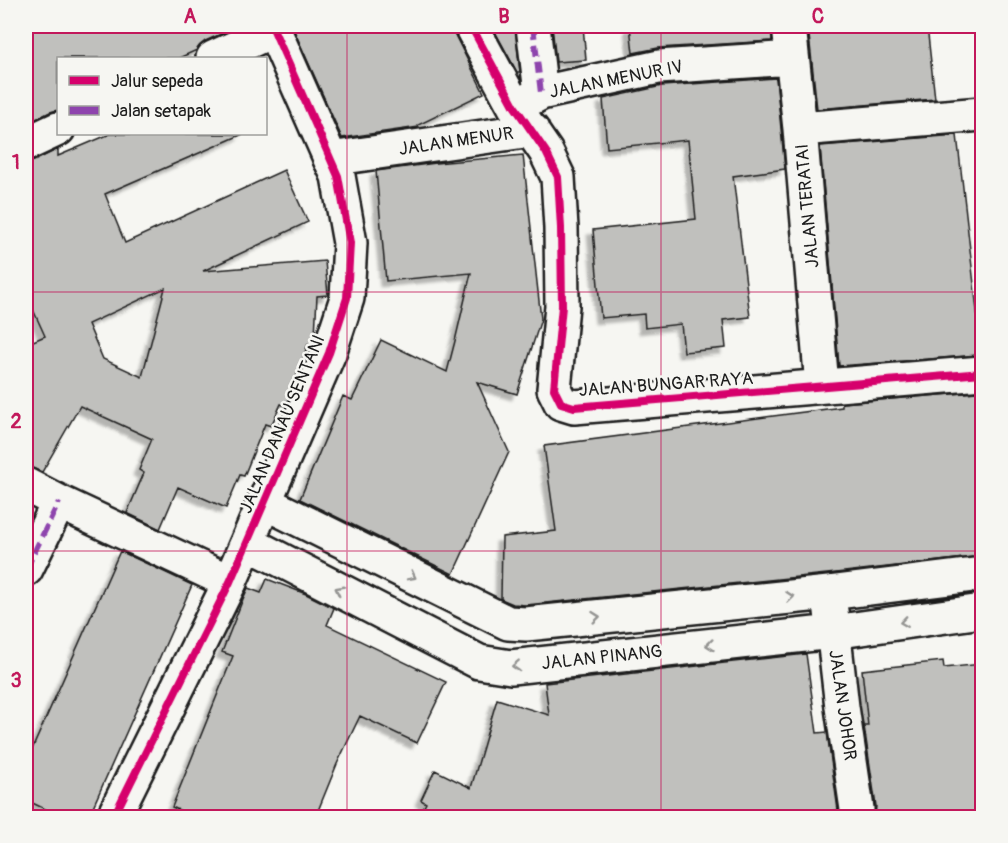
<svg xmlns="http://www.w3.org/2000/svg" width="1008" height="843" font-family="Pangolin,sans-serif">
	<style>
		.building { fill: #c0c0bd; stroke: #1c1c1c; stroke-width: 1.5; fill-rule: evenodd; filter: url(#shadow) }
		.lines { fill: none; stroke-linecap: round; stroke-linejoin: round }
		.minor-casing { stroke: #1c1c1c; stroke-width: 38 }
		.tertiary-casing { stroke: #1c1c1c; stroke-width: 38 }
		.minor { stroke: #f6f6f2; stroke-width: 33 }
		.tertiary { stroke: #f6f6f2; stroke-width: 33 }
		.quiet { stroke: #8e44ad; stroke-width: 6; stroke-dasharray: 12 6; stroke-linecap: butt }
		.cycleway-casing { stroke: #f6f6f2; stroke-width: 11 }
		.cycleway { stroke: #d6006c; stroke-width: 8 }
		.oneway { stroke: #949492 }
		.grid { fill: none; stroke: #c2185b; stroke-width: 1.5; stroke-opacity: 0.55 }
		.labels { text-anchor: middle; stroke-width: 5; stroke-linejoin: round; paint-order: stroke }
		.street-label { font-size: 18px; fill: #1c1c1c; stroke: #f6f6f2 }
		.neatline { fill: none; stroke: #c2185b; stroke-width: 2 }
		.grid-label { font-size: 20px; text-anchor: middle; font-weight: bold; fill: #c2185b }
	</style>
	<defs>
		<filter id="shadow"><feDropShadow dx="-5.5" dy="5.5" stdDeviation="1.5" flood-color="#0004"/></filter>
	</defs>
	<rect width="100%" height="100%" fill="#f6f6f2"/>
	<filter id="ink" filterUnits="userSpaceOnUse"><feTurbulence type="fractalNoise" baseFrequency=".0167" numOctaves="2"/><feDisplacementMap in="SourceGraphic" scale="12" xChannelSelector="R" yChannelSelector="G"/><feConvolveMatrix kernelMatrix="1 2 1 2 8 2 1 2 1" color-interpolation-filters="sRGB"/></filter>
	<g filter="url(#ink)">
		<path class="building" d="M26 26H239L205 41 197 50 179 58H58V110L50 112 26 124Z
			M292 26H452L455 35 484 93 418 125 419 127 342 138Z
			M492 26H515L520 72H517Z
			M552 26H583L586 60 556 62Z
			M630 26H771L772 41 658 48 633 53Z
			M808 26H927L935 99 817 109Z
			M776 78 785 169 733 176 750 317 723 320 726 348 684 352 681 324 645 328 644 314 601 318 593 230 696 219 688 140 607 148 603 99 662 86Z
			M110 134H243L105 194 125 243 284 170 308 222 203 271 325 261 328 295 317 296 315 336 312 344H308L286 406 281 404 271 426 265 424 244 476 240 475 226 508 178 487 160 529 127 513 144 473 139 470 152 439 80 406 42 472 26 466V344L45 336 26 294V163L34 161 58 149V156ZM165 288 142 377 103 359 88 324Z
			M957 135 982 355 839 366 820 146Z
			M523 155 541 319 517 394 477 382 509 452 453 574 300 499 343 396 352 400 381 340 447 372 455 341 471 273 386 281 376 171 436 163Z
			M977 392 982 436V556L827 574 526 605 513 604 501 599 502 537 556 531 544 446 842 407V403Z
			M120 551 192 585 88 818H64L26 800V763Z
			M267 579 306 594 334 608 327 625 446 682 417 743 360 716 337 764 315 818H197L172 807 233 656 222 652 243 599 248 588 261 593Z
			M806 654 817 733 827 732 838 810 786 818H418L426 803 421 800 435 770 471 788 497 699 549 715 545 683Z
			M943 661 944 668 982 664V818H875L876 806 864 726H868L862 670Z"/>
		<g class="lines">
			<defs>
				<path id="minor" d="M471 26 515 107 546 152 558 177 561 228 562 306 554 389 561 403 574 407 982 373
					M533 26 541 93
					M789 26 800 129 822 386
					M213 58 274 30
					M515 107 541 93 659 67 792 58
					M800 129 982 114
					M26 144 58 129
					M330 159 532 130
					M26 485 59 502 230 582
					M266 503 508 623 526 624 829 593 982 574
					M248 543 479 662 511 667 833 632 982 611
					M26 569 59 502
					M831 611 842 707 857 809 856 818"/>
				<path id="tertiary" d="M113 818 230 582 329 353 347 298 350 243 338 176 272 26"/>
			</defs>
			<use href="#minor" class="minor-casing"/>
			<use href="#tertiary" class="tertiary-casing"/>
			<use href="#minor" class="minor"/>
			<use href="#tertiary" class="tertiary"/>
			<path class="quiet" d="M533 26 541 93
				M26 569 59 502"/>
			<defs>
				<path id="cycleway" d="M471 26 515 107 546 152 558 177 561 228 562 306 554 389 561 403 574 407 982 373
					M113 818 230 582 329 353 347 298 350 243 338 176 272 26"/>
			</defs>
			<use href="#cycleway" class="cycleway-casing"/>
			<use href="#cycleway" class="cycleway"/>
		</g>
		<defs><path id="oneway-chevron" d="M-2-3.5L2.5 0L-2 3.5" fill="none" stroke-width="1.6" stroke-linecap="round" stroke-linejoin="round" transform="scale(1.5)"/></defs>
		<g class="oneway">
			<use href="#oneway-chevron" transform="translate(412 576) rotate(27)"/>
			<use href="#oneway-chevron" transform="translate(339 590) rotate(-153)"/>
			<use href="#oneway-chevron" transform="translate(790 597) rotate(-6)"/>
			<use href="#oneway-chevron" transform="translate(596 617) rotate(-6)"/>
			<use href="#oneway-chevron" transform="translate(904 622) rotate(172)"/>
			<use href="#oneway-chevron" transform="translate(710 645) rotate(174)"/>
			<use href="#oneway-chevron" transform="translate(516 666) rotate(177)"/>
		</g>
	</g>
	<path class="grid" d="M347 26V818M661 26V818M26 292H982M26 551H982"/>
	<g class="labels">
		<g class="street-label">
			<text transform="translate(616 79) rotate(-11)" y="6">JALAN MENUR IV</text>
			<text transform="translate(456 141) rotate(-8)" y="6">JALAN MENUR</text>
			<text transform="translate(807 206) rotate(-95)" y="6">JALAN TERATAI</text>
			<text transform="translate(666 384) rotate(-4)" y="6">JALAN BUNGAR RAYA</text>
			<text transform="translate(282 424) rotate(-67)" y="6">JALAN DANAU SENTANI</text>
			<text transform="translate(602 657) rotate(-6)" y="6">JALAN PINANG</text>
			<text transform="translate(843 705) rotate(82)" y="6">JALAN JOHOR</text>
		</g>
	</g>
	<rect width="1008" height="843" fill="none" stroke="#f6f6f2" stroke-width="66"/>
	<rect x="57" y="57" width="210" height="78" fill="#f6f6f2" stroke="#9f9f9c" stroke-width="1.5"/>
	<rect x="69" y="76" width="30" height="9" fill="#d6006c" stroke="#9f9f9c" stroke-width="1.5"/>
	<text x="111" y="87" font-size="18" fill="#1c1c1c">Jalur sepeda</text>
	<rect x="69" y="106" width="30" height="9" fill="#8e44ad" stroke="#9f9f9c" stroke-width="1.5"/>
	<text x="111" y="117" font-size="18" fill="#1c1c1c">Jalan setapak</text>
	<rect x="33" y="33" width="942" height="777" class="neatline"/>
	<g class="grid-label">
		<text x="190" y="23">A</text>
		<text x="504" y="23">B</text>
		<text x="818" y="23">C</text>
		<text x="16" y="169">1</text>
		<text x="16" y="428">2</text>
		<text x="16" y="687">3</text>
	</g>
</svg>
